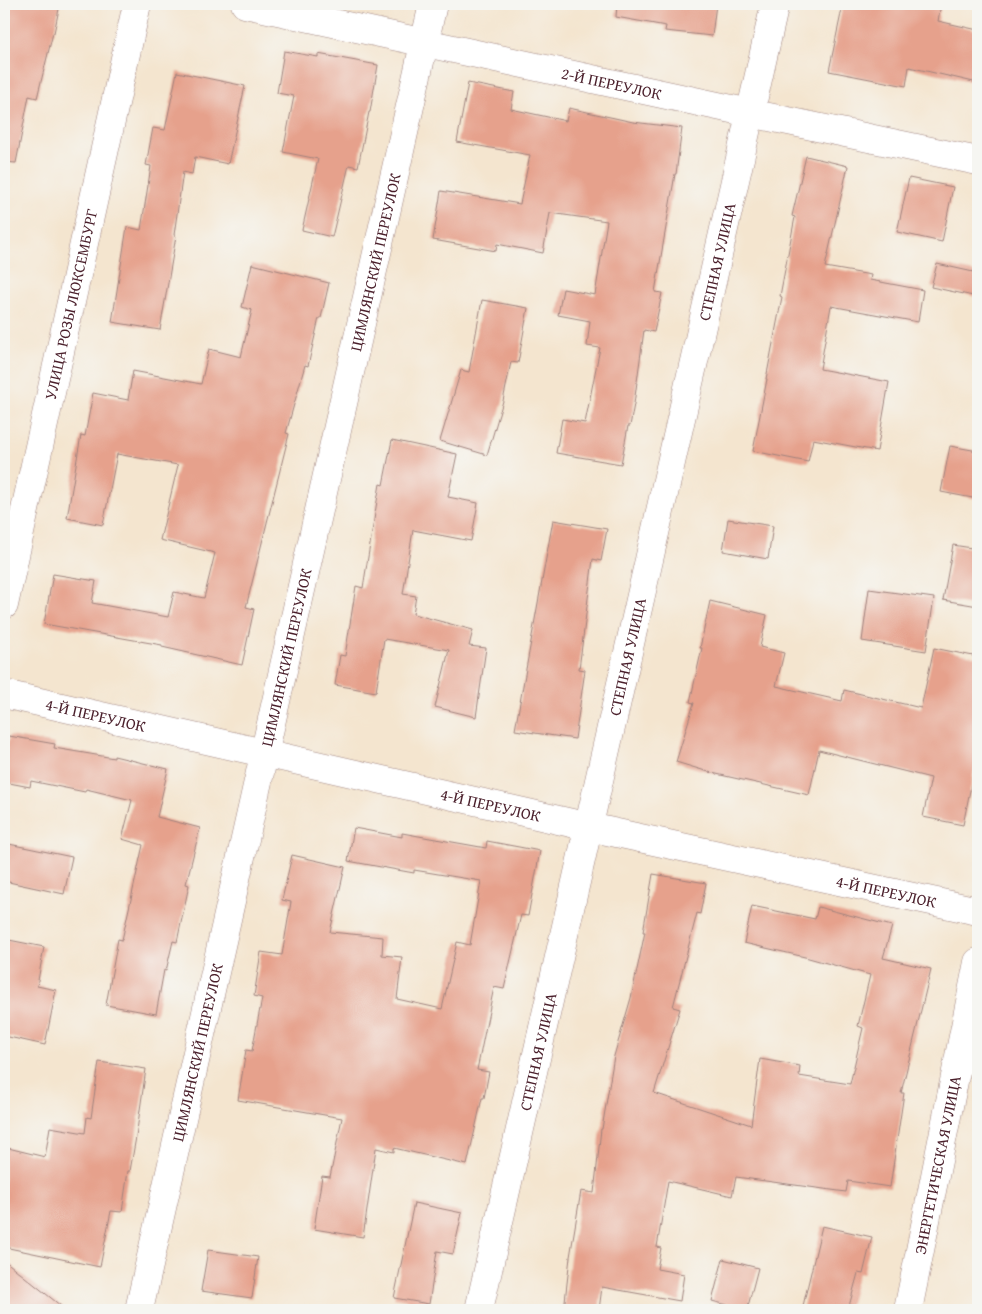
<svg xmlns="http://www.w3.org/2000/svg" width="982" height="1314" font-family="'Gentium Book Plus',serif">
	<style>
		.building { fill: #e6a18c }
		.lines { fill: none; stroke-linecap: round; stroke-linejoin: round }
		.street-casing { stroke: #9f827d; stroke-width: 29 }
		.secondary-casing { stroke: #9f827d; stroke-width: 29 }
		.street { stroke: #fff; stroke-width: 28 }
		.secondary { stroke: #fff; stroke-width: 28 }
		.labels { text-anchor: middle; stroke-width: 4.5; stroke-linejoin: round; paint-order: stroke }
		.street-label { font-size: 16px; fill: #4a1f2b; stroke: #f6f6f2 }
	</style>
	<rect width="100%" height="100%" fill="#f6f6f2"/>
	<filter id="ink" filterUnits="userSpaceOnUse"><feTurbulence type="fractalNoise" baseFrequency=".02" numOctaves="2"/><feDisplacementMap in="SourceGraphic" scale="10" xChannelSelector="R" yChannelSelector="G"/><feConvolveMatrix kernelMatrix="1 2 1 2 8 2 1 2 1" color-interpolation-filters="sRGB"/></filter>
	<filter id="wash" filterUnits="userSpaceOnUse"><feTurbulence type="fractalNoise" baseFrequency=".0096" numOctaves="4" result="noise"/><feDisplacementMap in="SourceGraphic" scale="20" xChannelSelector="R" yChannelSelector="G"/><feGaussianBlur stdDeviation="1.12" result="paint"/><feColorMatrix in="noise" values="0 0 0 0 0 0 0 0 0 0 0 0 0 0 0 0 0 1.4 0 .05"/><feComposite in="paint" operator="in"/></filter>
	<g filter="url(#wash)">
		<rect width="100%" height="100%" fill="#f4e5cf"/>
		<g id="blocks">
			<path class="building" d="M4 4H60L54 33H53L37 98 29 96 16 163 4 162Z
				M617 4H716L712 36 665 31 666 26 616 17Z
				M843 4H941L938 21 978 30V83L909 67 906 86 829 71Z
				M284 51 318 57V54L378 65 370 112H369L358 167 349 165 332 237 302 230 318 159 283 152 294 96 277 93Z
				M177 72 245 86 228 164 195 157 192 174 183 172 174 235 176 236 160 330 112 322 127 227 141 230 151 166 146 165 153 128 165 130Z
				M468 83 514 92 511 109 566 121 569 108 633 122 682 128 676 174H675L655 292 662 293 654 332 644 330 634 404 630 426H628L621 464 556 453 562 419 585 423 600 348 587 346 590 321 558 315 563 289 595 295 607 221 550 213 543 253 497 244 496 251 433 240 441 191 520 204 530 155 457 142Z
				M806 156 848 166 825 267 871 275 870 280 923 290 918 322 831 306 820 369 889 382 877 451 813 439 808 462 753 451 767 379H766L782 297 780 296 795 217 792 216Z
				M909 178 953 187 942 242 897 232Z
				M252 264 329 283 321 318H319L308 366 305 365 286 433 289 434 246 607 254 609 242 665 162 647V645L44 624 53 574 96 581 92 603 168 617 174 592 204 598 215 553 160 540 178 465 117 454 103 525 67 518 81 435 85 436 93 393 128 400 133 371 201 384 209 349 241 357 252 310 242 307Z
				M937 264 978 273V297L931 287Z
				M482 300 528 308 518 363 511 362 503 401 487 455 440 441 461 370 469 372Z
				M392 440 457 454 448 497 478 503 471 541 413 530 403 594 416 596 413 614 473 630 469 646 486 648 476 717 435 707 449 650 384 639 376 692 335 685 340 655 345 656 356 586 363 588 377 501 380 484 383 485Z
				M950 446 978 451V499L941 492Z
				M728 519 773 526 768 559 723 551Z
				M553 520 607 529 601 561 593 559 579 669 585 670 575 739 515 730Z
				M953 545 978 549V606L943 600Z
				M869 589 934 598 926 651 862 641Z
				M710 601 767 615 760 647 784 653 776 686 842 701 844 690 921 708 934 648 978 657V751L963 825 923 817 931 778 819 750 809 795 712 773 676 762 694 703 690 702 702 648H700Z
				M9 736 55 744 54 748 114 758V756L168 769 157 817 200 828 186 884 189 885 177 942 173 941 166 971 164 970 156 1014 106 1005 118 939 122 940 143 845 122 839 132 800 86 789 85 792 31 781 30 787 4 782V762Z
				M354 828 402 837V833L486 848 487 841 540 851 528 916 521 915 504 989 494 987 477 1070 489 1072 484 1098H482L467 1165 394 1148V1152L376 1148 363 1237 314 1229 322 1176 330 1177 342 1118 238 1100 246 1050 252 1051 262 998 254 996 261 952 282 955 291 902 282 900 292 855 345 867 330 932 383 937 382 955 402 957 397 999 442 1009 457 942 470 945 481 881 414 870V873L348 861Z
				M4 843 72 857 64 894 4 881Z
				M653 874 706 883 700 914 697 913 673 1007 680 1009 654 1093 751 1125 760 1059 800 1066 799 1076 850 1084 863 1028 858 1026 870 975 805 957 744 943 752 906 815 919 818 907 892 926 883 958 931 969 901 1093H904L890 1187 848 1181 846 1192 736 1177 732 1196 668 1181 657 1247 661 1248 657 1269 684 1274 680 1301 602 1287 599 1310H564L570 1257 581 1191 594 1193 601 1129H602L614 1056 631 998 645 932H643Z
				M4 939 44 947 37 986 56 990 45 1045 4 1036Z
				M99 1062 146 1069 136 1137 130 1171H128L122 1212 111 1211 100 1267 4 1247V1147L45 1157 50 1127 85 1133 87 1117 91 1118Z
				M414 1203 462 1213 453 1254 437 1251 429 1304 394 1298Z
				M822 1226 872 1237 863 1274 858 1273 848 1310H802Z
				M208 1250 258 1257 252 1298 201 1291Z
				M723 1259 758 1268 747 1310 712 1301Z
				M4 1260 66 1310H4Z"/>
		</g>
	</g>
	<g filter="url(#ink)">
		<use href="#blocks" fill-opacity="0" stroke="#9f827d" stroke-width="1"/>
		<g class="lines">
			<defs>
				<g id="street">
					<path id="s1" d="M245 4 750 113 978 161"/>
					<path id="s2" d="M4 694 589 827 978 911"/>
					<path id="s3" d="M139 1310 433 4"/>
					<path id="s4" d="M479 1310 775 4"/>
					<path id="s5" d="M908 1310 978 962"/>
				</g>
				<g id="secondary">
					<path id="s6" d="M4 605 137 4"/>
				</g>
			</defs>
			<use href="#street" class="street-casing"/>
			<use href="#secondary" class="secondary-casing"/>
			<use href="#street" class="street"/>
			<use href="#secondary" class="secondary"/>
		</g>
	</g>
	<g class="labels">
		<g class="street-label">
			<text dy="6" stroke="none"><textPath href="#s1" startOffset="375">2-Й ПЕРЕУЛОК</textPath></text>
			<text dy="6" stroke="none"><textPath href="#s3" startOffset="1074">ЦИМЛЯНСКИЙ ПЕРЕУЛОК</textPath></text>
			<text dy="6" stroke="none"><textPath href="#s4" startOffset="1075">СТЕПНАЯ УЛИЦА</textPath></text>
			<text dy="6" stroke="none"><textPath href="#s6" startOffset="308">УЛИЦА РОЗЫ ЛЮКСЕМБУРГ</textPath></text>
			<text dy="6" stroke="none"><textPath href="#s3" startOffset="669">ЦИМЛЯНСКИЙ ПЕРЕУЛОК</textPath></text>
			<text dy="6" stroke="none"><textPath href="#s4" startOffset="670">СТЕПНАЯ УЛИЦА</textPath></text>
			<text dy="6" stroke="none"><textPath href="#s2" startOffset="94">4-Й ПЕРЕУЛОК</textPath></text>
			<text dy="6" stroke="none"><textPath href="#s2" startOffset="499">4-Й ПЕРЕУЛОК</textPath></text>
			<text dy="6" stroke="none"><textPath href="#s2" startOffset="904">4-Й ПЕРЕУЛОК</textPath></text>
			<text dy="6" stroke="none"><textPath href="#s3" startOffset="264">ЦИМЛЯНСКИЙ ПЕРЕУЛОК</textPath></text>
			<text dy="6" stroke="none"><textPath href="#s4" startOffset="265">СТЕПНАЯ УЛИЦА</textPath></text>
			<text dy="6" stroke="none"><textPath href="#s5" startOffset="148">ЭНЕРГЕТИЧЕСКАЯ УЛИЦА</textPath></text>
		</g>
	</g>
	<rect width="982" height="1314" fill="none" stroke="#f6f6f2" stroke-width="20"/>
</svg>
